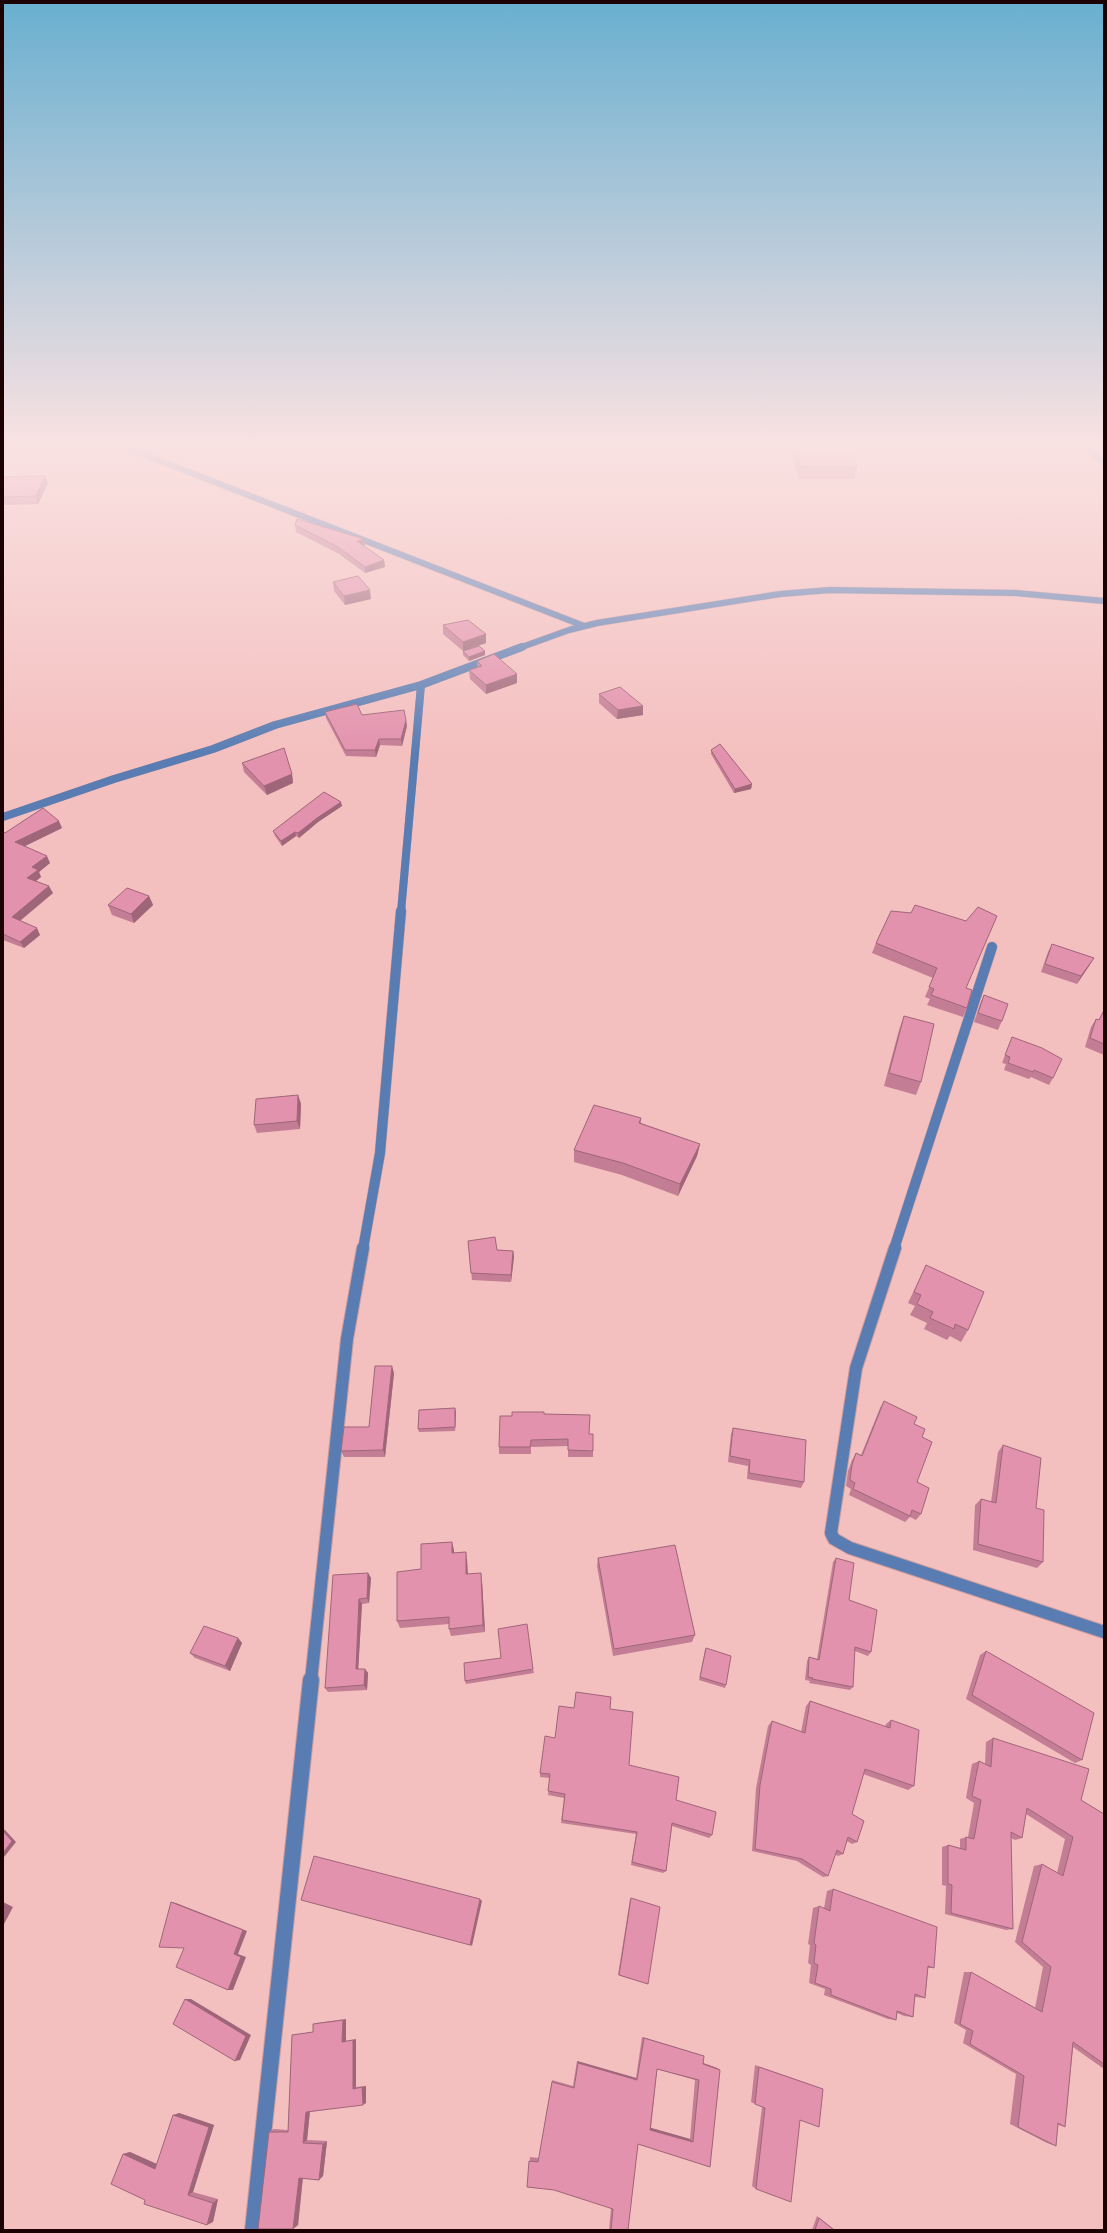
<svg xmlns="http://www.w3.org/2000/svg" width="1107" height="2233" font-family="'PT Sans Narrow',sans-serif">
	<style>
		.lines { fill: none; stroke-linecap: round; stroke-linejoin: round }
		.minor-far4-casing { stroke: #cd9d9d; stroke-width: 7 }
		.minor-far3-casing { stroke: #cd9d9d; stroke-width: 8 }
		.minor-far2-casing { stroke: #cd9d9d; stroke-width: 11 }
		.minor-far1-casing { stroke: #cd9d9d; stroke-width: 14 }
		.minor-casing { stroke: #cd9d9d; stroke-width: 18 }
		.minor-far4 { stroke: #597db3; stroke-width: 6 }
		.minor-far3 { stroke: #597db3; stroke-width: 8 }
		.minor-far2 { stroke: #597db3; stroke-width: 10 }
		.minor-far1 { stroke: #597db3; stroke-width: 12 }
		.minor { stroke: #597db3; stroke-width: 16 }
		.wall { fill: #c37e95; fill-rule: evenodd }
		.shaded-wall { fill: #9f6679 }
		.building { fill: #e392ad; stroke: #9f6679; fill-rule: evenodd }
	</style>
	<rect width="100%" height="100%" fill="#f4bfbf"/>
	<g class="lines">
		<defs>
			<path id="minor-far4" d="M112 442 584 626
				M1082 442 1104 463
				M519 648 569 630 597 623 780 594 830 590 1016 593 1104 601"/>
			<path id="minor-far3" d="M3 817 114 779 213 749 275 725 421 685 522 647
				M401 912 421 685"/>
			<path id="minor-far2" d="M363 1249 380 1153 401 911
				M894 1249 992 947"/>
			<path id="minor-far1" d="M895 1248 856 1368 831 1533 834 1539 850 1548 1104 1632
				M311 1681 347 1339 363 1248"/>
			<path id="minor" d="M253 2230 311 1680"/>
		</defs>
		<use href="#minor-far4" class="minor-far4-casing"/>
		<use href="#minor-far3" class="minor-far3-casing"/>
		<use href="#minor-far2" class="minor-far2-casing"/>
		<use href="#minor-far1" class="minor-far1-casing"/>
		<use href="#minor" class="minor-casing"/>
		<use href="#minor-far4" class="minor-far4"/>
		<use href="#minor-far3" class="minor-far3"/>
		<use href="#minor-far2" class="minor-far2"/>
		<use href="#minor-far1" class="minor-far1"/>
		<use href="#minor" class="minor"/>
	</g>
	<path class="wall" d="M787 442H848L857 467 854 479H799Z
		M881 442H913L912 445 881 444Z
		M979 442H1019L1018 445Z
		M3 477 48 483 38 504 5 505 4 503H3Z
		M295 525 364 539 365 545 363 546 384 560 385 567 365 573 339 554 296 532Z
		M333 582 371 599 345 605 334 591Z
		M443 625 486 634V643L469 649 485 655 469 661 463 655V651L443 634Z
		M477 661 517 683 486 694 470 679 469 670 477 667Z
		M599 694 643 706V715L617 719 599 703Z
		M325 712 362 715 406 720 407 726 402 746 380 745 376 757 346 756 326 718Z
		M711 750 752 784 751 789 734 793 711 754Z
		M242 763 292 774 293 783 267 795 244 772Z
		M342 806 318 822 299 838 296 836 282 846 275 836 273 831Z
		M62 828 25 846 50 863 39 872 41 877 36 881 53 893 20 921 40 935 24 948 3 940V831L5 833Z
		M149 896 153 905 134 923 112 915 108 905Z
		M966 921V988L967 1008 963 1017 927 1005 930 999 925 997 933 978 872 953 876 943Z
		M1052 944 1094 958 1089 966 1077 984 1041 972 1048 952Z
		M984 995 1002 1021 998 1030 974 1022 980 1004Z
		M1104 1010V1055L1085 1047 1091 1027 1096 1019 1099 1020Z
		M904 1016 921 1082 916 1095 884 1086 899 1030Z
		M1012 1037 1053 1078 1049 1085 1031 1077 1029 1079 1004 1070 1006 1064 1002 1063Z
		M298 1095 301 1104 300 1129 257 1133 254 1125Z
		M641 1118V1123L700 1144 697 1156 678 1196 622 1175 574 1162V1150Z
		M468 1241 497 1250 513 1251 514 1257 511 1282 472 1280Z
		M926 1265 968 1330 961 1342 950 1336 947 1340 924 1329 927 1323 910 1315 915 1306 908 1303Z
		M394 1373 385 1457H344L341 1451 369 1427Z
		M884 1401 914 1424 922 1437 917 1482 921 1514 916 1520 910 1517 905 1522 849 1495 851 1489 846 1486 848 1471 852 1460 856 1453 861 1455 880 1408Z
		M456 1412 455 1431 419 1432 418 1429Z
		M544 1414 589 1434 593 1451V1457H568V1446L531 1447V1454H499V1447L512 1416Z
		M733 1428 804 1482 801 1488 747 1479 748 1466 728 1462 731 1434Z
		M1003 1445 1036 1508 1043 1562 1037 1568 973 1550 975 1505 981 1499 991 1502 998 1452Z
		M454 1550V1553L467 1560 468 1574 482 1581 485 1632 451 1636 449 1629V1624L400 1628 397 1621 421 1569Z
		M598 1558 695 1635 692 1642 613 1656 597 1566Z
		M836 1558 849 1600 871 1652 868 1656 855 1651 853 1687 850 1690 809 1683 810 1681 805 1680 807 1661 809 1657 817 1659 833 1562Z
		M368 1573 371 1578 369 1603 362 1604 358 1669H365L368 1673 367 1690 328 1692 325 1688Z
		M238 1638 242 1643 230 1671 195 1658 190 1653Z
		M706 1648 726 1685 725 1688 699 1680 705 1650Z
		M986 1651 1082 1760 1075 1763 966 1699 980 1655Z
		M501 1658 533 1669 534 1673 466 1684 465 1681Z
		M810 1701 885 1727 886 1724 891 1720 914 1786 908 1790 863 1774 852 1814 857 1842 852 1844 847 1841 843 1854 838 1856 835 1854 828 1876 823 1877 797 1861 752 1851 756 1788 768 1726 772 1721 801 1732 806 1706Z
		M574 1708 610 1709 629 1765 676 1800 712 1835 709 1838 672 1826 666 1871 663 1873 631 1865 636 1834 561 1823 564 1798 548 1795 550 1778 540 1777V1773L555 1738Z
		M993 1738 1081 1800 1104 1814V2069L1073 2047 1065 2127 1058 2125 1056 2146 1047 2143 1010 2124 1016 2074 963 2043 966 2030 954 2023 964 1972H971L1035 2008 1043 1967 1015 1942 1034 1866 1042 1864 1057 1873 1065 1839 1026 1814 1022 1838 1015 1840 1011 1838 1013 1929 1006 1930 945 1914 946 1886 942 1885V1847L948 1845 960 1848V1839L966 1837H968L974 1803 966 1798 972 1764 979 1761 985 1764 986 1742Z
		M833 1889 934 1968H928L925 1998 915 1997 913 2017 904 2016 897 2013 896 2020 888 2019 824 1995 825 1989 809 1983 811 1965 808 1963 810 1945 808 1944 813 1908 819 1906 824 1908 827 1891Z
		M631 1898 648 1984 618 1975 630 1899Z
		M346 2019V2041L356 2039V2087L366 2086V2103L310 2112 307 2140 327 2141 323 2176 319 2180 303 2178 298 2225 293 2229 269 2132 274 2129 288 2130 292 2035 313 2032 317 2023Z
		M642 2037 701 2055 704 2056 703 2063 717 2068 720 2070 710 2167 638 2144 628 2230H609L611 2208 554 2190 527 2187 530 2157 539 2158 552 2080 573 2086 577 2061 636 2078ZM657 2069 695 2080 690 2139 651 2128Z
		M755 2065 818 2087 800 2120 756 2189 752 2186 762 2107 755 2104 751 2102Z
		M179 2113 214 2125 193 2192 218 2199 213 2222 145 2200 123 2154 130 2152 157 2164Z
		M817 2216 835 2230H812Z"/>
	<path class="shaded-wall" d="M45 476 48 483 38 504 36 496Z
		M364 539 365 545 358 548 357 541Z
		M384 560 385 567 365 573V567Z
		M370 590 371 599 345 605 344 596Z
		M486 634V643L463 651V642Z
		M485 651V655L469 661V657Z
		M517 674V683L486 694V685Z
		M643 706V715L617 719 618 710Z
		M406 720 407 726 402 746 401 739Z
		M379 739 380 745 376 757 375 750Z
		M292 774 293 783 267 795 264 786Z
		M752 784 751 789 734 793 735 789Z
		M341 802 342 806 318 822 299 838 298 833 317 818Z
		M59 821 62 828 19 849 15 842Z
		M295 832 296 836 282 846 281 841Z
		M47 856 50 863 39 872 41 877 31 885 27 878 32 867Z
		M49 886 53 893 16 924 12 917Z
		M149 896 153 905 134 923 131 914Z
		M37 928 40 935 24 948 20 942Z
		M1094 958 1089 966 1077 984 1081 976Z
		M298 1095 301 1104 300 1129 297 1121Z
		M700 1144 697 1156 678 1196 680 1184Z
		M513 1251 514 1257 511 1282V1275Z
		M392 1366 394 1373 385 1457 383 1450Z
		M455 1408 456 1412 455 1431Z
		M452 1542 454 1550V1561L452 1553Z
		M466 1552 467 1560 468 1582 466 1574Z
		M368 1573 371 1578 369 1603 367 1598Z
		M481 1573 482 1581 485 1632 483 1625Z
		M359 1599 362 1604 358 1674 356 1669Z
		M238 1638 242 1643 230 1671 225 1666Z
		M365 1669 368 1673 367 1690 364 1685Z
		M3 1829 5 1830 16 1842 4 1857H3Z
		M480 1899 482 1901 472 1946 470 1945Z
		M3 1902 13 1907 3 1926Z
		M171 1902 176 1903 247 1931 238 1954 246 1957 233 1990H228L234 1954Z
		M185 1999H191L251 2035 240 2060 235 2061Z
		M346 2019V2041L342 2042 343 2020Z
		M642 2037 701 2055 704 2056 644 2038Z
		M356 2039V2087L353 2089V2040Z
		M577 2061 636 2078 637 2080 578 2063Z
		M700 2062 717 2068 720 2070 703 2064Z
		M366 2086V2103L363 2105 362 2087Z
		M310 2110 307 2140 303 2143 306 2112Z
		M179 2113 214 2125 193 2192 188 2195 173 2115Z
		M648 2127 690 2139 693 2142 650 2130Z
		M327 2141 323 2176 319 2180 323 2144Z
		M130 2152 161 2166 155 2169 123 2154Z
		M303 2175 298 2225 293 2229 299 2178Z
		M218 2199 213 2222 207 2225 213 2203Z"/>
	<path class="building" d="M793 442H848L857 467H801Z
		M45 476 36 496 3 497V477Z
		M297 519 364 539 357 541 384 560 365 567 338 547 295 525Z
		M358 576 370 590 344 596 333 582Z
		M468 620 486 634 463 642 443 625Z
		M479 646 485 651 469 657 463 651Z
		M494 654 517 674 486 685 469 670 482 666 477 661Z
		M620 687 643 706 618 710 599 694Z
		M357 704 362 715 404 710 406 720 401 739H379L375 750H345L325 712Z
		M720 744 752 784 735 789 711 750Z
		M284 748 292 774 264 786 242 763Z
		M324 792 341 802 317 818 298 833 295 832 281 841 273 831Z
		M43 808 59 821 15 842 47 856 32 867 38 870 27 878 49 886 12 917 37 928 20 942 3 934V831L5 833Z
		M127 888 149 896 131 914 108 905Z
		M915 905 966 921 978 907 997 916 966 988 972 990 967 1008 931 995 934 989 929 987 937 968 876 943 891 911 911 913Z
		M1052 944 1094 958 1081 976 1045 964Z
		M984 995 1008 1004 1002 1021 978 1013Z
		M1104 1010V1044L1090 1038 1096 1019 1099 1020Z
		M904 1016 934 1024 921 1082 889 1073Z
		M1012 1037 1042 1048 1062 1059 1053 1078 1034 1070 1033 1072 1008 1063 1010 1057 1005 1055Z
		M298 1095 297 1121 254 1125 256 1099Z
		M594 1105 641 1118 639 1123 700 1144 680 1184 623 1163 574 1150Z
		M495 1237 497 1250 513 1251 511 1275 471 1273 468 1241Z
		M926 1265 984 1292 968 1330 955 1324 954 1329 930 1318 933 1312 917 1304 921 1295 914 1292Z
		M375 1366H392L383 1450 341 1451 344 1427H369Z
		M884 1401 917 1417 914 1424 925 1429 922 1437 932 1442 917 1482 929 1488 921 1514 912 1510 910 1516 853 1489 855 1483 850 1480 852 1465 856 1453 862 1456Z
		M455 1408V1427L418 1429 419 1410Z
		M512 1412H544V1414L590 1415 589 1434H593V1451L568 1450V1439L531 1440 530 1447H499L500 1416H512Z
		M733 1428 806 1440 804 1482 749 1473 750 1460 730 1456Z
		M1003 1445 1041 1458 1036 1508 1044 1510 1043 1562 978 1544 981 1499 996 1503Z
		M452 1542V1553L466 1552V1574L481 1573 483 1625 449 1629V1617L397 1621V1572L421 1569V1544Z
		M675 1545 695 1635 614 1649 598 1558Z
		M836 1558 854 1563 849 1600 877 1610 871 1652 855 1647 853 1687 812 1679 813 1678 808 1677 809 1657 819 1660Z
		M368 1573 367 1598 359 1599 356 1669H365L364 1685 325 1688 333 1575Z
		M527 1624 533 1669 465 1681 464 1663 501 1658 498 1629Z
		M204 1626 238 1638 225 1666 190 1653Z
		M706 1648 731 1656 726 1685 700 1677Z
		M986 1651 1094 1713 1082 1760 972 1695Z
		M576 1692 611 1697 610 1709 633 1712 629 1765 679 1777 676 1800 716 1812 712 1835 672 1823 666 1871 632 1862 637 1832 562 1820 565 1794 548 1791 550 1774 540 1773 545 1736 555 1738 559 1706 574 1708Z
		M810 1701 890 1728 891 1720 919 1730 914 1786 865 1769 852 1814 864 1821 857 1842 848 1837 843 1854 837 1850 828 1876 802 1859 755 1849 760 1785 772 1721 805 1733Z
		M993 1738 1089 1769 1081 1800 1104 1814V2064L1073 2042 1065 2127 1058 2123 1056 2146 1018 2127 1024 2076 970 2044 973 2031 960 2024 971 1972 1042 2012 1051 1967 1022 1942 1042 1864 1063 1876 1073 1837 1027 1808 1022 1838 1011 1832 1013 1929 951 1913 952 1885 948 1884V1845L966 1850V1837L974 1839 981 1800 972 1796 979 1761 991 1767Z
		M3 1831 12 1841 3 1853Z
		M314 1856 480 1899 470 1945 301 1900Z
		M833 1889 937 1927 934 1968 928 1966 925 1998 915 1994 913 2017 897 2011 896 2020 831 1995V1989L815 1983 818 1965 814 1963 816 1945 814 1943 819 1906 830 1911Z
		M631 1898 660 1907 648 1984 619 1975Z
		M171 1902 243 1930 234 1954 241 1957 228 1990 176 1967 184 1948 159 1947Z
		M185 1999 246 2036 235 2061 173 2024Z
		M343 2020 342 2042 353 2040V2089L362 2087 363 2105 306 2112 303 2143 323 2144 319 2180 299 2178 293 2229H258L269 2132H288L292 2035 313 2032V2024Z
		M644 2038 704 2056 703 2064 720 2070 710 2167 638 2144 628 2230H611L613 2209 554 2190 527 2187 529 2161 538 2162 552 2082 574 2088 578 2063 637 2080ZM657 2069 699 2080 693 2142 650 2130Z
		M759 2067 823 2089 819 2127 800 2120 791 2202 756 2189 765 2108 755 2104Z
		M173 2115 209 2127 188 2195 213 2203 207 2225 144 2204 145 2200 111 2184 123 2154 155 2169Z
		M819 2218 834 2230H815Z"/>
	<linearGradient id="sky" x2="0" y2="1"><stop stop-color="#69afd0"/><stop offset="0.59" stop-color="#fae2e2"/><stop offset="1" stop-color="#fae2e2" stop-opacity="0"/></linearGradient>
	<rect width="1107" height="755" fill="url(#sky)"/>
	<rect width="1107" height="2233" fill="none" stroke="#1d0204" stroke-width="8"/>
</svg>
